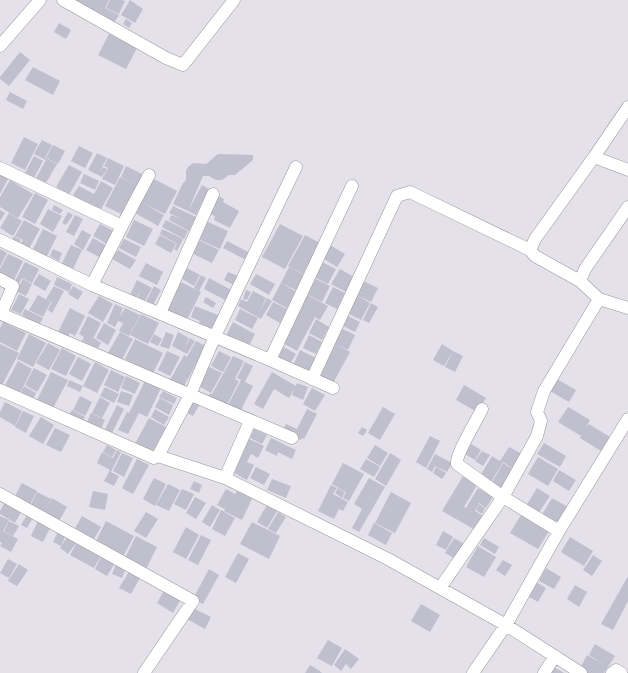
<svg xmlns="http://www.w3.org/2000/svg" width="628" height="673" font-family="Barlow,sans-serif">
	<style>
		.building { fill: #c0bfcd }
		.lines { fill: none; stroke-linecap: round; stroke-linejoin: round }
		.minor-casing { stroke: #979797; stroke-width: 13 }
		.minor { stroke: #fff; stroke-width: 12 }
	</style>
	<rect width="100%" height="100%" fill="#e4e1eb"/>
	<path class="building" d="M73 0H109L105 8 119 15 112 26Z
		M110 0H122L125 1 119 14 106 8Z
		M130 0 143 9 135 23 121 15Z
		M126 19 132 23 129 28 123 24Z
		M59 23 71 30 66 39 54 32Z
		M109 34 137 48 126 69 98 55Z
		M20 52 30 60 9 86 0 79V77Z
		M33 67 60 81 53 95 25 80Z
		M10 92 27 101 23 109 6 100Z
		M24 137 38 144 25 170 11 163Z
		M42 140 52 145 45 158 57 164 46 183 36 178 46 160 34 154Z
		M53 145 65 151 58 164 46 158Z
		M79 146 93 153 85 168 71 161Z
		M97 153 107 158 99 173 103 167 107 169 102 177 88 170Z
		M218 154 253 155V160L235 175H229L222 180H216L209 176H203L188 211 173 204 183 183 186 180V171L188 167 193 163 206 164Z
		M34 156 43 161 34 178 25 173Z
		M108 158 124 166 115 185 102 179 108 168 104 166Z
		M69 165 82 172 69 195 56 187Z
		M126 166 144 175 138 186 121 177Z
		M0 174 8 179 0 194Z
		M84 174 99 181 95 190 80 183Z
		M120 177 138 186 123 215 105 206Z
		M154 179 177 191 165 214 143 203 164 215 158 226 135 213Z
		M10 180 33 194 18 218 0 207V197Z
		M101 181 113 188 100 211 73 195 79 186 94 194Z
		M202 185 209 189 196 215 188 211Z
		M35 193 48 200 35 224 22 217Z
		M217 195 224 199 223 202 239 211 230 228 214 220 215 216 208 213Z
		M54 205 63 210 60 214 52 210Z
		M173 206 196 217 189 231 169 220 171 215 182 219 169 213Z
		M48 209 62 216 53 232 40 224Z
		M0 210 5 213 0 221Z
		M68 212 73 215 66 225 62 223Z
		M9 213 22 221 13 236 0 228Z
		M75 215 83 219 74 236 66 232Z
		M24 220 40 229 27 252 19 247 23 240 15 236Z
		M134 220 153 229 144 246 126 237Z
		M166 220 188 231 184 239 162 227Z
		M206 221 228 231 220 249 198 239Z
		M100 224 114 231 107 244 93 236Z
		M280 224 303 236 285 269 262 257Z
		M43 229 57 236 46 258 32 251Z
		M162 229 183 239 177 251 174 249 177 244 160 234Z
		M82 230 91 235 83 250 74 244Z
		M160 235 176 244 171 253 155 244Z
		M305 235 320 243 303 274 288 266Z
		M14 236 21 240 18 246 11 242Z
		M93 238 107 246 101 258 86 250Z
		M124 239 141 247 136 257 119 248Z
		M197 239 219 250 212 263 191 253Z
		M227 241 250 253 246 260 223 248Z
		M71 245 82 250 72 271 61 265Z
		M330 245 345 254 337 267 322 258Z
		M0 249 7 253 0 267Z
		M53 249 62 253 59 261 50 256Z
		M118 250 136 260 130 269 112 259Z
		M8 254 23 261 13 282 0 276V269Z
		M25 262 39 269 32 283 22 278 18 285 14 283Z
		M322 262 336 269 328 284 314 277Z
		M146 263 163 272 157 285 139 276Z
		M289 267 304 275 296 290 281 283Z
		M187 268 200 275 194 286 181 278Z
		M340 269 354 277 346 292 331 284Z
		M228 272 238 276 234 285 224 280Z
		M39 274 51 281 45 291 33 284Z
		M256 274 275 284 269 295 250 284Z
		M201 275 206 278 199 291 194 288Z
		M57 277 72 284 69 292 54 285Z
		M209 278 233 291 227 301 204 289Z
		M314 278 330 286 322 302 306 294Z
		M23 279 32 284 26 296 16 291Z
		M137 280 152 288 144 302 137 299 141 290 136 298 130 295Z
		M363 281 378 288 371 302 356 295Z
		M181 282 201 292 186 322 165 312Z
		M281 283 297 292 287 308 272 300Z
		M54 286 64 291 52 313 48 310 52 302 46 299Z
		M73 286 83 292 78 300 68 294Z
		M154 286 161 290 152 307 145 303Z
		M333 287 345 293 337 309 325 303Z
		M246 290 251 292 247 300 243 299Z
		M253 291 266 298 259 313 267 298 272 301 261 319 238 306 241 299 247 302Z
		M19 294 29 299 21 314 11 310Z
		M38 295 51 302 43 317 29 310Z
		M307 295 328 306 320 320 315 317 297 351 281 342Z
		M356 295 370 303 361 320 347 313Z
		M99 296 113 304 103 322 88 313Z
		M206 297 216 303 213 308 203 302Z
		M273 302 287 309 280 323 266 315Z
		M371 303 378 307 369 323 363 320Z
		M115 304 123 308 119 318 125 308 140 315 129 336 119 331 123 323 118 321 115 327 107 323Z
		M195 306 218 315 211 331 198 325 200 321 191 317Z
		M70 308 85 316 75 336 70 333 67 339 57 334Z
		M25 309 43 318 39 325 22 315Z
		M240 309 258 318 252 329 235 320Z
		M141 314 159 323 148 344 130 335Z
		M88 316 101 323 91 343 94 338 101 343 98 348 82 341 84 337 79 334Z
		M348 316 360 322 355 332 343 326Z
		M316 319 329 327 322 340 309 333Z
		M3 322 26 333 17 351 0 342V328Z
		M233 322 255 334 247 350 225 338Z
		M104 323 116 330 108 345 96 338Z
		M341 328 355 335 348 350 336 344 350 352 332 385 317 377Z
		M120 332 133 339 121 361 108 353Z
		M166 332 174 335 169 349 160 346Z
		M178 332 189 338 184 349 190 338 195 341 187 354 172 346Z
		M29 334 46 343 33 367 17 359Z
		M154 334 162 339 158 346 150 342Z
		M309 335 322 342 316 354 303 348Z
		M135 339 163 353 153 373 125 359Z
		M196 341 206 346 183 388 170 380 184 355 187 357Z
		M48 343 60 350 49 370 36 363Z
		M0 344 19 353 0 389Z
		M442 344 453 351 444 366 433 360Z
		M284 347 296 354 289 365 277 358Z
		M62 348 76 356 66 376 51 369Z
		M300 350 316 358 307 375 292 368Z
		M167 351 180 357 170 376 158 370Z
		M219 351 231 357 223 372 211 366Z
		M453 351 463 356 455 372 445 367Z
		M233 356 244 361 235 379 239 381 226 407 208 398 210 393 212 394Z
		M78 357 91 364 82 381 69 374Z
		M18 361 32 369 20 393 5 385Z
		M95 362 109 370 97 393 83 386Z
		M245 362 253 366 245 382 253 386 239 414 227 407 241 380 237 378Z
		M207 366 222 373 211 393 197 385Z
		M34 368 47 375 37 392 25 385Z
		M111 370 125 377 118 392 104 385Z
		M51 372 68 380 53 408 37 400Z
		M272 372 296 386 289 398 274 389 263 409 254 404Z
		M126 376 140 383 135 394 121 388Z
		M557 379 576 390 569 402 550 391Z
		M69 380 83 386 80 392 67 386Z
		M145 381 161 388 147 417 139 413 128 434 118 430 127 412 129 413Z
		M297 383 308 387 303 400 292 395Z
		M464 385 486 398 477 412 456 400Z
		M24 386 36 393 33 399 21 392Z
		M105 387 119 394 114 403 100 396Z
		M312 388 325 395 315 411 303 404Z
		M121 391 133 395 129 406 117 402Z
		M163 391 177 398 174 404 159 397Z
		M80 396 92 402 85 416 73 410Z
		M100 397 110 403 102 418 92 413Z
		M160 398 173 405 169 415 155 407Z
		M193 400 200 404 193 416 186 412Z
		M5 402 22 411 15 426 0 417V412Z
		M117 405 124 409 112 433 105 429Z
		M383 407 395 414 380 440 368 433Z
		M568 407 590 420 586 427 589 424 610 437 601 451 580 438 581 436 558 422Z
		M155 409 169 417 164 425 151 417Z
		M307 409 317 414 304 439 302 438 301 440 282 431 286 424 297 429Z
		M72 410 85 417 82 422 69 415Z
		M23 411 34 416 26 433 15 427Z
		M91 413 105 420 101 429 87 422Z
		M41 417 54 425 43 444 29 436Z
		M149 418 166 427 152 453 135 444Z
		M362 427 367 430 363 436 358 433Z
		M55 428 70 435 61 452 46 445Z
		M254 429 267 435 262 444 250 438Z
		M430 436 440 441 426 468 416 462Z
		M271 438 296 450 292 459 278 452 277 456 265 450Z
		M249 439 264 446 258 458 251 454 247 462 254 465 247 480 232 472Z
		M544 443 566 456 560 467 537 454Z
		M471 444 481 450 475 460 465 454Z
		M107 445 116 450 112 457 103 452Z
		M375 445 388 453 380 466 367 458Z
		M509 447 524 455 515 470 503 462 491 482 480 476 492 456 500 461Z
		M117 450 121 452 111 472 119 476 114 486 104 481 110 470 97 463 102 452 113 458Z
		M482 451 490 455 483 466 475 461Z
		M122 453 133 458 124 477 113 471Z
		M390 453 401 460 386 486 375 479Z
		M435 454 452 463 447 472 435 466 432 472 427 469Z
		M538 457 558 469 548 486 528 474Z
		M137 459 149 465 133 494 122 488Z
		M366 459 380 467 374 477 360 469Z
		M343 463 364 474 349 501 343 498 346 492 332 484Z
		M503 463 514 470 502 490 491 484Z
		M256 467 270 474 264 485 250 478Z
		M436 467 446 473 442 479 433 473Z
		M559 470 576 480 569 491 553 481Z
		M463 476 477 485 464 507 466 508 478 488 493 497 486 508 479 503 475 511 485 517 477 531 442 511Z
		M154 478 166 484 155 506 143 499Z
		M369 478 385 487 359 532 352 528 362 509 354 504Z
		M272 479 291 486 286 498 267 490Z
		M194 481 202 485 199 493 190 489Z
		M22 483 37 491 29 506 14 498Z
		M168 484 180 490 169 511 156 505Z
		M331 485 337 488 333 494 348 502 343 511 339 509 334 519 318 511Z
		M338 488 345 492 342 498 335 493Z
		M537 488 550 496 538 514 526 506Z
		M182 489 194 494 186 510 174 504Z
		M226 489 235 494 237 491 252 499 242 520 224 511 225 509 217 505Z
		M93 491 108 494 105 510 89 507Z
		M37 492 51 499 45 511 52 498 67 507 59 521 30 506Z
		M391 492 411 503 395 533 375 523Z
		M195 497 206 503 196 519 186 513Z
		M552 498 568 507 557 525 541 516Z
		M5 502 21 512 15 523 0 514V511Z
		M479 504 485 508 482 514 476 510Z
		M212 505 220 510 210 527 202 522Z
		M267 505 277 511 267 528 257 522Z
		M221 510 235 518 225 536 212 529Z
		M146 512 158 519 146 538 134 531Z
		M278 512 286 517 276 533 268 529Z
		M28 513 34 516 27 528 21 525Z
		M521 515 549 531 538 549 510 533Z
		M0 516 9 520 3 531 18 539 11 552 0 546 2 543 0 542Z
		M82 516 101 527 94 539 75 528Z
		M9 521 19 526 13 536 4 531Z
		M38 521 50 528 43 542 31 536Z
		M106 521 134 536 124 555 96 541Z
		M252 522 280 536 269 559 240 544Z
		M374 523 392 533 386 545 368 535Z
		M186 527 199 535 186 559 173 552Z
		M58 531 66 535 61 546 53 542Z
		M443 531 453 537 446 550 436 545Z
		M201 535 211 540 198 565 188 560Z
		M136 536 157 547 146 569 125 558Z
		M67 537 76 543 68 554 60 548Z
		M570 537 593 551 584 566 561 552Z
		M454 538 466 545 458 560 445 553Z
		M484 538 499 547 495 554 480 545Z
		M77 542 101 556 94 568 70 555Z
		M478 546 496 557 484 577 466 567Z
		M238 553 249 559 236 583 225 577Z
		M102 555 115 563 107 576 95 569Z
		M593 555 602 561 592 576 583 570Z
		M8 559 17 564 9 578 0 573Z
		M503 560 512 565 505 576 496 570Z
		M19 564 28 570 17 586 8 581Z
		M116 564 126 568 122 578 112 574Z
		M546 568 561 577 554 589 539 581Z
		M209 569 219 575 203 604 193 599Z
		M130 570 141 576 131 594 119 588Z
		M628 576V601L613 630 601 624Z
		M536 582 546 588 538 602 528 596Z
		M575 585 587 592 579 607 567 599Z
		M165 589 181 599 173 613 157 603Z
		M421 604 440 615 430 632 411 621Z
		M193 608 211 617 205 629 187 619Z
		M328 640 342 648 332 666 317 658Z
		M595 644 615 656 604 673H586L579 670 587 655 605 665 589 655Z
		M345 649 359 659 351 669 346 664 341 671 334 665Z
		M310 665 320 671 322 673H305Z
		M552 666 564 673H547Z"/>
	<g class="lines">
		<defs>
			<path id="minor" d="M63 0 166 58 183 65 234 0
				M0 46 40 0
				M594 157 628 170
				M0 168 122 226 92 285
				M122 226 149 175
				M0 240 92 285 270 360 333 388
				M530 250 535 239 594 157 628 107
				M0 279 13 286 1 314 292 438
				M580 281 585 269 628 207
				M160 313 213 194
				M270 360 352 186
				M312 379 397 196 410 192 530 250 535 256 580 281 599 299 628 308
				M0 390 154 458 158 456 225 478 250 421
				M482 409C477 420 455 455 457 464L503 497 559 531
				M158 456 190 395 215 336 296 167
				M225 478 388 559 506 625 581 673
				M0 494 193 601 144 673
				M440 588 503 497 537 436 541 421 537 412 544 391 599 299
				M473 673 506 625 559 531 628 419
				M544 673 555 656
				M612 673 616 670 621 673"/>
		</defs>
		<use href="#minor" class="minor-casing"/>
		<use href="#minor" class="minor"/>
	</g>
</svg>
